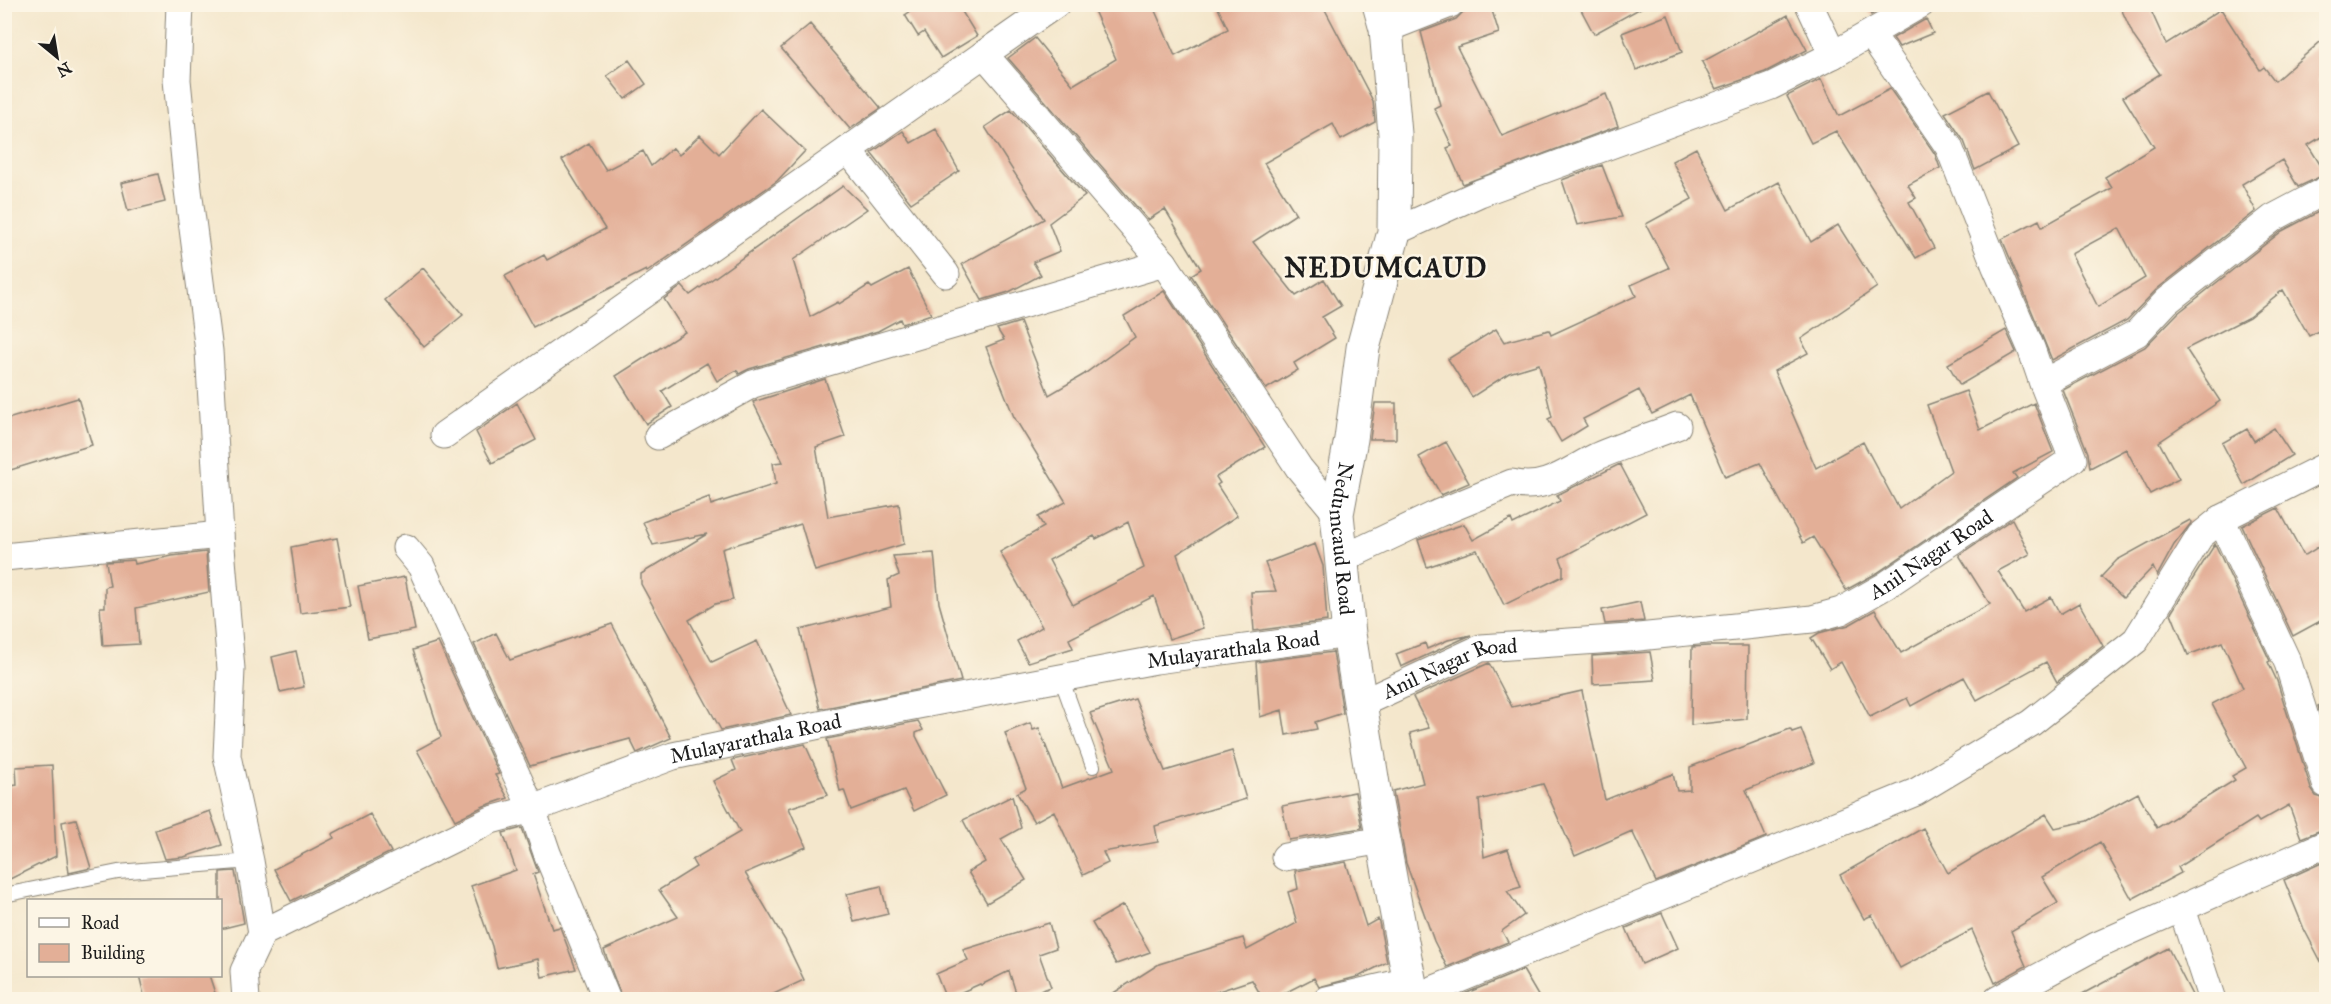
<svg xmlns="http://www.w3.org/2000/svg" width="2331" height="1004" font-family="'IM FELL Great Primer',serif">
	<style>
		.building { fill: #e3af97; fill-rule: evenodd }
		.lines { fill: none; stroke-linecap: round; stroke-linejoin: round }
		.lane-casing { stroke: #888274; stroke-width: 16 }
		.street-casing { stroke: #888274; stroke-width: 29 }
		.secondary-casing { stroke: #888274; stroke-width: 35 }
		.lane { stroke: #fff; stroke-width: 14 }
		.street { stroke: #fff; stroke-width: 27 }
		.secondary { stroke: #fff; stroke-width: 33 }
		.labels { text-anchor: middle; stroke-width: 5; stroke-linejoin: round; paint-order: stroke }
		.street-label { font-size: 21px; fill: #1c1c1c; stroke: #fcf5e5 }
		.district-label { font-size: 27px; font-weight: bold; letter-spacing: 1.5px; fill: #1c1c1c; stroke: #fcf5e5 }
	</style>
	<rect width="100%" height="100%" fill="#fcf5e5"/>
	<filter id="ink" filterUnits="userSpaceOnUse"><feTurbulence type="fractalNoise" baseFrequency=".0167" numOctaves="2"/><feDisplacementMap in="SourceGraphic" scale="12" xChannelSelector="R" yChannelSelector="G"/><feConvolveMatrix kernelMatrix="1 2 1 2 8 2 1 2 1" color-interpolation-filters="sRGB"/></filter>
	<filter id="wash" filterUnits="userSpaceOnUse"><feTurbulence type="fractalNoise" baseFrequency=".008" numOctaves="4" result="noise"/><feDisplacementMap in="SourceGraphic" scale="24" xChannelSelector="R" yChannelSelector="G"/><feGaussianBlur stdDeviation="1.35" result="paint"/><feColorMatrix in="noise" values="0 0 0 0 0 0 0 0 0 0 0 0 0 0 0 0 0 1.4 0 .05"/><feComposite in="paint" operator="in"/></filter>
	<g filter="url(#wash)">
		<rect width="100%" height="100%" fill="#f4e7cc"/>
		<g id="blocks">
			<path class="building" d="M906 4H970L961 10 977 36 941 58 924 32 918 36 905 15 911 11Z
				M1091 4H1152L1175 56 1228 29 1216 4H1322L1373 101 1375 122 1341 140 1333 124 1264 163 1296 214 1253 242 1296 296 1324 279 1341 306 1322 317 1335 338 1294 363 1298 370 1266 389 1191 275 1201 269 1165 209 1148 220 1008 58 1035 38 1073 85 1116 59Z
				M1484 4H1490L1499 33 1457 47 1502 136 1606 94 1618 126 1463 184 1447 148 1452 146 1434 108 1440 105 1421 32 1456 19 1463 12Z
				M1578 4H1648L1594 34Z
				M1865 4H1889L1871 15Z
				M2119 4H2148L2166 44 2221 9 2260 70 2264 67 2275 81 2326 37V73L2318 80 2326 96V134L2308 145 2326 174 2298 187 2282 160 2242 184 2256 211 2157 289 2127 320 2052 360 2002 239 2039 220 2042 227 2112 188 2105 177 2154 147 2123 97 2160 74 2134 37ZM2119 228 2145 278 2098 307 2071 254Z
				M1668 15 1682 52 1636 70 1622 33Z
				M1788 15 1807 50 1765 72 1716 89 1702 62Z
				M1926 19 1933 33 1899 47 1893 38Z
				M810 24 881 108 850 129 781 48Z
				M629 60 646 84 625 99 607 76Z
				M1821 79 1839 116 1890 89 1935 154 1940 168 1908 185 1916 198 1909 202 1934 248 1916 258 1836 131 1811 143 1787 96Z
				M1988 91 2018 147 1975 170 1964 141 1945 113Z
				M761 109 805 151 777 181 647 272 646 270 533 327 505 276 544 255 547 260 605 229 562 160 589 143 606 170 643 151 651 166 673 148 679 155 700 135 719 154Z
				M1011 110 1085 196 1049 223 1060 251 1033 262 1041 275 1009 292 982 300 962 264 1044 219 985 127Z
				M936 129 959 171 911 203 871 153 903 131 911 143Z
				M1696 148 1728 210 1779 182 1811 242 1838 225 1877 287 1801 339 1808 353 1774 371 1816 468 1863 442 1899 509 1951 471 1927 405 1966 391 1980 430 2034 403 2053 452 2013 473 2017 478 1877 573 1846 590 1813 537 1803 543 1760 463 1725 477 1690 395 1652 414 1639 390 1583 419 1587 426 1561 442 1548 419 1552 417 1539 364 1509 373 1472 397 1448 359 1496 329 1504 342 1549 330 1551 335 1636 296 1631 285 1669 268 1646 224 1692 199 1672 161Z
				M1602 165 1622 217 1577 225 1562 180Z
				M158 174 165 202 128 211 121 183Z
				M843 186 867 209 793 260 810 317 838 302 839 304 869 285 872 288 908 269 931 314 902 324 900 319 878 331 749 369 739 374 737 370 717 381 707 363 662 391 672 407 646 424 616 376 685 332 664 299 682 286 690 295Z
				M2326 208V327L2309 336 2283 290 2249 317 2186 349 2220 401 2159 442 2179 479 2150 494 2126 449 2090 468 2088 453 2063 390 2145 347 2178 313 2282 231Z
				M423 268 463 315 424 347 385 300Z
				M1164 291 1265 447 1216 477 1220 483 1217 485 1237 516 1177 554 1203 628 1169 639 1154 596 1069 639 1073 648 1028 662 1017 641 1042 627 1000 552 1044 527 1038 517 1066 502 1014 417 986 347 1004 340 997 329 1020 322 1049 395 1083 375 1135 337 1124 316ZM1128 522 1144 568 1073 605 1049 560 1094 536 1096 539Z
				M2006 330 2016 352 1960 385 1948 364Z
				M825 379 845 437 816 447 828 517 899 504 904 544 815 571 801 524 722 549 733 600 715 604 689 620 712 662 757 641 791 715 721 730 641 584V574L707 534 653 545 643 522 709 497 711 505 776 484 773 463 783 462 753 402Z
				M78 398 92 445 4 472V420Z
				M517 403 536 440 492 463 476 432Z
				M1375 403H1396V439H1370Z
				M2274 428 2292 455 2244 485 2222 443 2247 429 2254 441Z
				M1446 442 1469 483 1441 495 1419 457Z
				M1620 464 1646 513 1560 558 1563 566V576L1504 605 1477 550 1427 567 1418 540 1464 524 1473 540 1511 519 1513 524 1560 501 1557 495Z
				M2278 508 2304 556 2326 542V618L2293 636 2242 526Z
				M2012 519 2030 554 1998 571 2024 612 2051 597 2060 614 2079 603 2103 646 2057 682 2046 662 1977 700 1964 677 1911 706 1907 698 1870 717 1841 662 1830 669 1811 638 1819 633 1849 625 1875 610 1901 653 1990 604 1959 555Z
				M2190 520 2192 522 2174 545 2157 576 2153 567 2123 598 2101 577 2117 560Z
				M337 538 350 607 300 613 291 547Z
				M1315 544 1323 566 1327 621 1254 631 1251 592 1276 591 1265 563Z
				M2215 544 2270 661 2268 662 2277 681 2311 789 2316 796 2326 799V828L2301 838 2289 805 2259 822 2256 818 2178 867 2181 873 2132 899 2100 842 2042 877 2058 903 2011 931 2026 966 1995 983 1972 930 1900 968 1872 915 1864 919 1840 875 1923 828 1948 873 2046 814 2055 828 2087 821 2138 793 2157 828 2235 780 2232 776 2246 768 2212 704 2243 688 2222 642 2188 655 2171 613Z
				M206 552 209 592 136 608 139 644 103 646 100 607H105V587L110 586 106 562 134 560 135 564 172 556Z
				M934 553 939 603 961 681 820 709 800 630 891 607 888 580 899 575 893 556Z
				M405 577 415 630 368 639 358 586Z
				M1640 602 1644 621 1605 624 1602 610Z
				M612 624 671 738 637 753 630 739 530 766 474 644 496 633 510 660Z
				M1471 635 1401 667 1396 654 1425 643 1427 649 1448 640Z
				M438 642 499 774 495 775 508 798 484 806 455 820 417 750 441 737 413 650Z
				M1708 646H1748L1747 719 1691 725 1692 647Z
				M296 651 304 687 280 692 272 657Z
				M1333 652 1343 713 1315 722 1317 729 1286 735 1282 710 1260 717 1256 662Z
				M1650 652 1655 680 1593 684 1592 656Z
				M1489 663 1512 707 1582 691 1605 800 1644 784V785L1673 774 1677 791 1690 790V767L1790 729 1792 732 1801 729 1814 763 1746 790 1766 837 1656 882 1632 831 1575 856 1543 784 1479 800 1484 857 1508 849 1521 887 1507 891 1524 915 1502 931 1508 942 1447 967 1434 941 1406 863 1393 791 1423 783 1410 733 1429 728 1413 697Z
				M1135 699 1165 771 1232 751 1246 799 1155 826 1158 842 1103 852 1108 863 1083 875 1054 811 1034 822 1017 793 1026 788 1005 733 1030 723 1033 730 1039 728 1062 788 1114 769 1090 713Z
				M2326 703V733L2318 706Z
				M918 721 923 730 916 733V736L946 795 914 811 904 790 851 810 844 790 840 791 827 739Z
				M805 744 828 795 789 808 806 847 745 873 785 940 804 980 763 999H622L604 950 678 917 659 890 696 867 692 860 740 832 713 781 736 770 732 760Z
				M52 765 56 856 4 882V787L17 785 16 767Z
				M1355 792 1362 828 1289 840 1282 806Z
				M1012 796 1021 828 1001 839 1026 880 987 903 968 872 985 862 963 820Z
				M210 811 222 845 184 857 165 859 155 830Z
				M370 814 391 852 291 901 274 869 334 838 332 834Z
				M76 819 91 868 69 873 62 822Z
				M522 828 538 872 533 874 552 929 560 927 576 969 542 977 538 959 497 968 492 946 471 886 516 870 503 833Z
				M2326 861V971L2304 929 2284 880Z
				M1346 862 1366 926 1378 919 1379 922 1387 962 1360 976 1319 987 1314 978 1273 999H1263L1252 980 1195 999H1104L1159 964 1243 938 1247 950 1297 923 1288 892 1298 889 1295 871Z
				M235 871 244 923 220 929V872Z
				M881 886 888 914 854 922 847 894Z
				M1123 905 1150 952 1116 964 1092 923Z
				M1662 913 1678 948 1642 964 1626 928Z
				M1049 923 1056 948 1039 954 1051 987 1018 999 1009 971 981 985 980 984 946 999 936 974 968 960 963 950Z
				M2168 948 2194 999H2073Z
				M1523 970 1540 999H1464L1462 995Z
				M139 975H209L217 999H145Z"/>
		</g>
	</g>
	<g filter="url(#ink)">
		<use href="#blocks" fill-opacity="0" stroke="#888274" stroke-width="1.5"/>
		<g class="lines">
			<defs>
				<path id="lane" d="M1061 678 1093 766
					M4 895 118 872 250 861"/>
				<g id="street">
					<path d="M180 4 177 80 188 190 209 351 220 535 231 669 227 756 250 861 262 933"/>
					<path d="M1809 4 1833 55"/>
					<path d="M1386 29 1450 4"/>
					<path d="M1871 34 1949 147 1996 267 2031 348 2043 383"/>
					<path d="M984 54 1056 4"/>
					<path d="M848 150 946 274"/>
					<path d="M1394 232 1480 193 1771 86 1833 55 1921 4"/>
					<path d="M444 435 984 54 1164 263 1299 468 1337 514"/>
					<path d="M658 436 753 384 1164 263"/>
					<path d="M2221 519 2288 663 2326 784"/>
					<path d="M406 548 421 566 532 809 547 853 607 1000"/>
					<path d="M4 557 220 535"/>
					<path d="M1342 559 1439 513 1512 483C1545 492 1570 469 1598 456 1624 445 1651 436 1677 426"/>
					<path id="s1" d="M1360 704 1481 648 1629 638 1812 619 1841 611 1885 586 2073 459 2043 383 2137 333 2167 301 2273 218 2326 190"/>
					<path d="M1285 857 1383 840"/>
					<path d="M2182 909 2212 1000"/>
					<path d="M1413 998 1916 792 2031 723 2136 640 2200 536 2221 519 2326 466"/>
					<path id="s2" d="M246 1000 244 971 262 933 491 820 532 809 673 756 881 712 1156 660 1349 634"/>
					<path d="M1327 1000 1409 981"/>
					<path d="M1997 1000 2096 946 2326 844"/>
				</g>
				<g id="secondary">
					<path id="s3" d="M1379 4 1386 29 1395 134 1394 232 1363 348 1351 439 1337 514 1349 634 1376 803 1413 1000"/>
				</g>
			</defs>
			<use href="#lane" class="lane-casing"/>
			<use href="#street" class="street-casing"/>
			<use href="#secondary" class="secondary-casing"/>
			<use href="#lane" class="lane"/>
			<use href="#street" class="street"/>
			<use href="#secondary" class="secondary"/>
		</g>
	</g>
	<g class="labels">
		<g class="street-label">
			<text dy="7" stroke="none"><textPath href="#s3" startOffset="542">Nedumcaud Road</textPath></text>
			<text dy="7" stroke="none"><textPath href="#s1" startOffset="602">Anil Nagar Road</textPath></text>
			<text dy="7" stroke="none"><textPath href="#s2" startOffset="1090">Mulayarathala Road</textPath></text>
			<text dy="7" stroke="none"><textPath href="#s1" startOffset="98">Anil Nagar Road</textPath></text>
			<text dy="7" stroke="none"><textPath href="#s2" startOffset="604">Mulayarathala Road</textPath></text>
		</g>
		<g class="district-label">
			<text x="1386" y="277">NEDUMCAUD</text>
		</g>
	</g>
	<rect width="2331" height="1004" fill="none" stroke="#fcf5e5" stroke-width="24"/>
	<rect x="27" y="899" width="195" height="78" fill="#fcf5e5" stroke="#a29e95" stroke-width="1.5"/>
	<rect x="39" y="918" width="30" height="9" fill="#ffffff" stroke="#a29e95" stroke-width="1.5"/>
	<text x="81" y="929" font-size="18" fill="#1c1c1c">Road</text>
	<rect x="39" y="944" width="30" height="18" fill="#e3af97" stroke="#a29e95" stroke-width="1.5"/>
	<text x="81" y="959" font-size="18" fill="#1c1c1c">Building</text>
	<g transform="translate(57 57) rotate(150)" stroke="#fcf5e5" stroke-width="4.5" paint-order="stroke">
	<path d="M0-4.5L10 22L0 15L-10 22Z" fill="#1c1c1c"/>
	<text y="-9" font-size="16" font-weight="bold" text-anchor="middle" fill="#1c1c1c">N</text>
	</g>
</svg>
